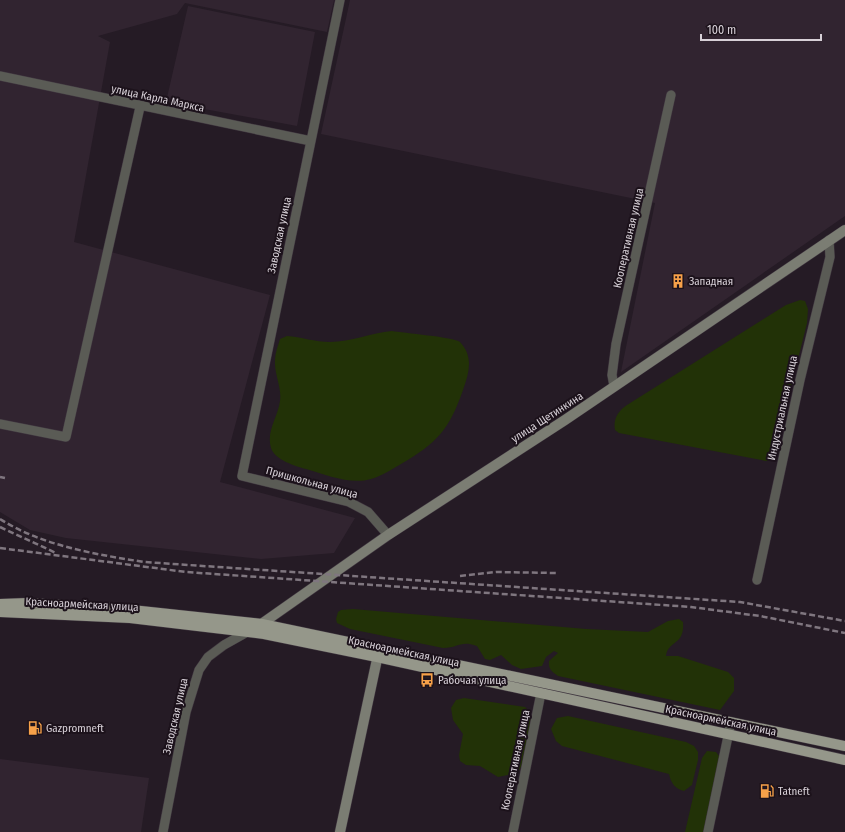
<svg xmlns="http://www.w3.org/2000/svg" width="845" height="832" font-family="'Fira Sans Condensed',sans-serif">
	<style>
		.built { fill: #312430 }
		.green { fill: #223207 }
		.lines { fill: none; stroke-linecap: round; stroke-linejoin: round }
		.street-casing { stroke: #413841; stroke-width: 10 }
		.secondary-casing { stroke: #413841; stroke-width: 11 }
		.primary-casing { stroke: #413841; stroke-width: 11 }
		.street { stroke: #5a5b55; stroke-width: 9 }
		.secondary { stroke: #7b7d73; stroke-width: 10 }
		.primary { stroke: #95978a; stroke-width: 10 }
		.rail { stroke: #7f767f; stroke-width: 2.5; stroke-dasharray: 6 3; stroke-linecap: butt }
		.labels { text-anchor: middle; stroke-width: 4; stroke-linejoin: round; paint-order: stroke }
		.street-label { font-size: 11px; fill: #d7d0d7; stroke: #1c121b }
		.poi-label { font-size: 11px; fill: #d7d0d7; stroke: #1c121b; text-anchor: start }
	</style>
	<rect width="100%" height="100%" fill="#251b25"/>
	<path class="built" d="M0 0H334L327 32 185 3 177 14 98 36 110 42 74 242 270 295 220 482 355 518 334 553 261 559 66 538 30 530 0 512Z
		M350 0H845V216L621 372 655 203 321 134Z
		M188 6 315 32 297 126 166 102Z
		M0 759 149 778 141 832H0Z"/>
	<path class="green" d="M800 300 805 301 808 309 807 323 773 459 766 461 619 433 615 430C613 419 618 411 627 405L786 305Z
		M392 331C403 333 454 337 460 342 474 357 469 373 463 390 449 430 437 443 401 464 392 469 382 476 371 479 351 485 326 475 306 469 295 466 275 460 271 448 266 431 278 417 280 401 282 387 274 374 275 360 275 353 278 346 280 339L287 336C301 337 315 342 330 342 351 342 371 333 392 331Z
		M353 609 586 629 648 632 668 621 679 619 683 622C685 646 668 640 666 656H678L728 672 734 678V691L720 710 558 676C552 672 548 669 549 661L558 653 554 651 546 657 542 666 521 669 512 665 501 655 490 660 485 659 477 646C460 640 459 648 443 648L350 629 337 623 336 619 338 612 341 610Z
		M464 698 525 707C537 716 526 740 524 752 522 760 523 766 517 773L498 777 480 766 466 765 460 761 459 755 463 734 453 720 451 708 456 700Z
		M568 716 686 742 694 746 698 752V760L692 785 684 791C675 789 671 783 669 774L562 746 556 741 551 729 557 718Z
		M707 751 716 752 719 756V761L704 832H685L702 758Z"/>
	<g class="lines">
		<defs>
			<path id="street" d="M340 0 242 476 349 502 368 512 388 535
				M0 76 311 141
				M614 386 612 375 616 344 671 95
				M0 424 66 437 140 107
				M757 580 800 380 830 257 829 240
				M163 832 186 712 199 670 208 657 224 645 249 631
				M513 832 541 693
				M708 832 731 722"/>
			<path id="secondary" d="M257 627 388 535 565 420 845 230
				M340 832 379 650"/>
			<path id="primary" d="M0 604 28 603 113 608 262 624 845 746
				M0 612 130 618 264 634 377 657 845 760"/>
		</defs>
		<use href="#street" class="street-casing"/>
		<use href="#secondary" class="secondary-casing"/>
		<use href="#primary" class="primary-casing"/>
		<use href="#street" class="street"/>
		<use href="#secondary" class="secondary"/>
		<use href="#primary" class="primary"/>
		<path class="rail" d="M0 477 5 478
			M0 519C43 546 94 554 144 562L740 602 845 621
			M0 527 56 553
			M0 548 186 572 691 607 760 616 845 633
			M460 576 496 572 556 573"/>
	</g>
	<defs>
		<symbol id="building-bare" viewBox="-9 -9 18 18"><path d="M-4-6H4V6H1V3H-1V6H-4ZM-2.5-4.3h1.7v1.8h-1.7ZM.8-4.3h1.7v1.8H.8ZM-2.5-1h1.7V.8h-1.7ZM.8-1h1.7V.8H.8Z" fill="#f7a149" stroke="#1c121b" stroke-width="2.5" paint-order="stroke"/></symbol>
		<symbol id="bus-bare" viewBox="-9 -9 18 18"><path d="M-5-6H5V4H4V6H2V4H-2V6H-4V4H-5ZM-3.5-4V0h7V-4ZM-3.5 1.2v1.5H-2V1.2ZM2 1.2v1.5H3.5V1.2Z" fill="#f7a149" stroke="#1c121b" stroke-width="2.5" paint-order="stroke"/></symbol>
		<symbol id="fuel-bare" viewBox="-9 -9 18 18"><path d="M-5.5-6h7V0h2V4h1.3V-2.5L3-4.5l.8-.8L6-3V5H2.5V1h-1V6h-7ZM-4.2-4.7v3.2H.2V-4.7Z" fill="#f7a149" stroke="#1c121b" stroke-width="2.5" paint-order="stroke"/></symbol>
	</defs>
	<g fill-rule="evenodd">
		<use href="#building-bare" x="668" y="271" width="20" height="20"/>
		<use href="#bus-bare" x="417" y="670" width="20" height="20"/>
		<use href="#fuel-bare" x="25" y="718" width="20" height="20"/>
		<use href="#fuel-bare" x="757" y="781" width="20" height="20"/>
	</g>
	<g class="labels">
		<g class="street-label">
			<text transform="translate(158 98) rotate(12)" y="4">улица Карла Маркса</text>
			<text transform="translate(279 235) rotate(-78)" y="4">Заводская улица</text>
			<text transform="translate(628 238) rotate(-77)" y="4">Кооперативная улица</text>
			<text transform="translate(782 408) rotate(-78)" y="4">Индустриальная улица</text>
			<text transform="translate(547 417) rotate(-33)" y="4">улица Щетинкина</text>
			<text transform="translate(312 482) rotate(15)" y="4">Пришкольная улица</text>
			<text transform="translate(82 604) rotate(3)" y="4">Красноармейская улица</text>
			<text transform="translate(404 651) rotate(12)" y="4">Красноармейская улица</text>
			<text transform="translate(175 716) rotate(-77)" y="4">Заводская улица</text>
			<text transform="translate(721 720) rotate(12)" y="4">Красноармейская улица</text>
			<text transform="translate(515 760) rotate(-78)" y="4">Кооперативная улица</text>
		</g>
		<g class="poi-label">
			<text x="689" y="285">Западная</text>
			<text x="438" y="684">Рабочая улица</text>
			<text x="46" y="732">Gazpromneft</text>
			<text x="778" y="795">Tatneft</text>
		</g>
	</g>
	<path d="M701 34v6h120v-6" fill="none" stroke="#d7d0d7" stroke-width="2"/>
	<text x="707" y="34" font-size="12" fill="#d7d0d7" stroke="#1c121b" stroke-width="3" paint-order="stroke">100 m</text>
</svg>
